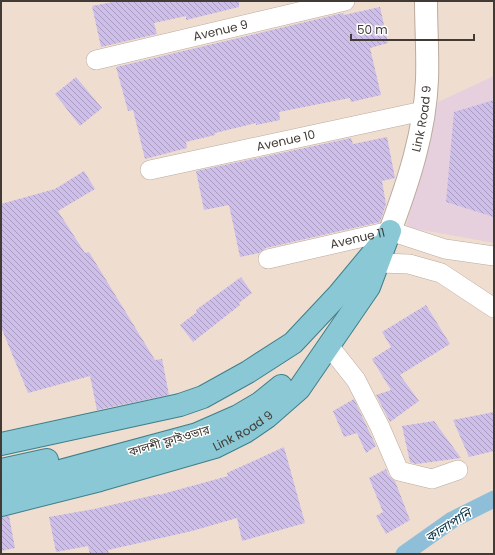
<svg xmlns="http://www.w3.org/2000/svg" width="495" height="555" font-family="Poppins,'Noto Sans Bengali',sans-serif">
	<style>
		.commercial { fill: #e6d0dd }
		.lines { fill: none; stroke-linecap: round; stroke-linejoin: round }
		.canal { stroke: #8fbfd8; stroke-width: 17 }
		.building { fill: url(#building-back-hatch) }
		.street-casing { stroke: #bbaa9e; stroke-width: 20 }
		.secondary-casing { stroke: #bbaa9e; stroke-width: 24 }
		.primary-casing { stroke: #3d7f8a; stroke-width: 24 }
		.street { stroke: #fff; stroke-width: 19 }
		.secondary { stroke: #fff; stroke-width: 22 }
		.primary { stroke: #89c8d4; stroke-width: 22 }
		.labels { text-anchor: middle; stroke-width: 3; stroke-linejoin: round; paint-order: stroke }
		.street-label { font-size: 12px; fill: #423b35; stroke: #fff }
		.water-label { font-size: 13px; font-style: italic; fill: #053042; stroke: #fff }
	</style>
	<defs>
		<pattern id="building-back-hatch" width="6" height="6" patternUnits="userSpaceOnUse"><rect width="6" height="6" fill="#cebfea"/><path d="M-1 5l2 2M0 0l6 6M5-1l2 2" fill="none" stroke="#a99cbe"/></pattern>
	</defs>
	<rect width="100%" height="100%" fill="#efddd0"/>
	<path class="commercial" d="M494 76V243L406 227 438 102Z"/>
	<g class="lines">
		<path class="canal" d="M404 554 452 520 494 499"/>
	</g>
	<path class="building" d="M118 1H239V7L186 20V16L154 23 157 34 101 47 92 6Z
		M380 7 388 43 370 48 381 95 351 102 350 98 319 104 279 112 280 120 256 125V123L215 133V135L186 142 187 148 145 159 133 110 128 111 116 67 343 13 344 15Z
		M76 77 102 108 80 126 55 94Z
		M494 100V217L446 202 454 112Z
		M387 137 395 178 382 181 386 204 380 222 266 248 259 253 240 257 229 205 204 210 196 171 351 138 353 144Z
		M84 171 95 189 58 211 85 253 89 252 155 360 162 359 169 395 97 410 90 376 28 393 1 327V204L55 189Z
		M241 277 252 293 239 303 240 305 193 342 180 325 197 312 196 310Z
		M426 305 450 344 400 375 419 401 390 422 376 395 391 390 372 359 391 347 382 332Z
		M354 399 376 446 366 453 357 433 344 437 333 411Z
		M494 412V451L469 457 453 420Z
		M434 421 461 458 416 464 410 462 402 426Z
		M284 447 305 523 242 541 237 518 192 531 108 550 109 554H90L88 546 56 552 49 517 94 509 159 494V495L228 476 227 473Z
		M386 469 389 476 395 481 410 520 386 534 376 516 383 512 369 478Z
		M9 516 15 548 1 551V517Z"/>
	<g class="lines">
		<defs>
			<g id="street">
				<path id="s1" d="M96 60 345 1"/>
				<path id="s2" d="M150 170 423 111"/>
				<path id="s3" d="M268 259 390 231 445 249 494 256"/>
				<path d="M379 263 409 264 441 273 494 308"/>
				<path d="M329 346 356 380 380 427 399 471 432 479 458 470"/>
			</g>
			<g id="secondary">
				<path id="s4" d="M390 231C408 183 425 132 427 80 428 54 426 27 426 1"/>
			</g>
			<g id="primary">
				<path d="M1 444 180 405 203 397 248 372 293 343 339 294 378 247"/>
				<path d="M1 470 47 460"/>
				<path d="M1 487 197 434 238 416 260 403 281 386"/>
				<path id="s5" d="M1 505 100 480 215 447 245 432 267 417 299 389 369 287 390 231"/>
			</g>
		</defs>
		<use href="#street" class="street-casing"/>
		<use href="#secondary" class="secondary-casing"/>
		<use href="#primary" class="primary-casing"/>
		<use href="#street" class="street"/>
		<use href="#secondary" class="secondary"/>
		<use href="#primary" class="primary"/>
	</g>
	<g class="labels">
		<g class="street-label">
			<text dy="4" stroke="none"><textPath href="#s1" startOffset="128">Avenue 9</textPath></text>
			<text dy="4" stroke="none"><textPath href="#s4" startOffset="117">Link Road 9</textPath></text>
			<text dy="4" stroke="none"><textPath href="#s2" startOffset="139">Avenue 10</textPath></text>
			<text dy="4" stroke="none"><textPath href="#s3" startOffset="92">Avenue 11</textPath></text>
			<text dy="4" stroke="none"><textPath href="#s5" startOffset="254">Link Road 9</textPath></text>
			<text transform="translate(169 441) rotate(-16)" y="4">কালশী ফ্লাইওভার</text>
		</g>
		<g class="water-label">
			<text transform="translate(448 525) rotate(-32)" y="5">কালাপানি</text>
		</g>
	</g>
	<rect width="495" height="555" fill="none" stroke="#423b35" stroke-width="4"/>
	<path d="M351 34v6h123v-6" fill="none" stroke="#423b35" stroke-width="2"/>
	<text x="357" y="34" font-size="12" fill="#423b35" stroke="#ffffff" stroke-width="3" paint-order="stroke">50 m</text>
</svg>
